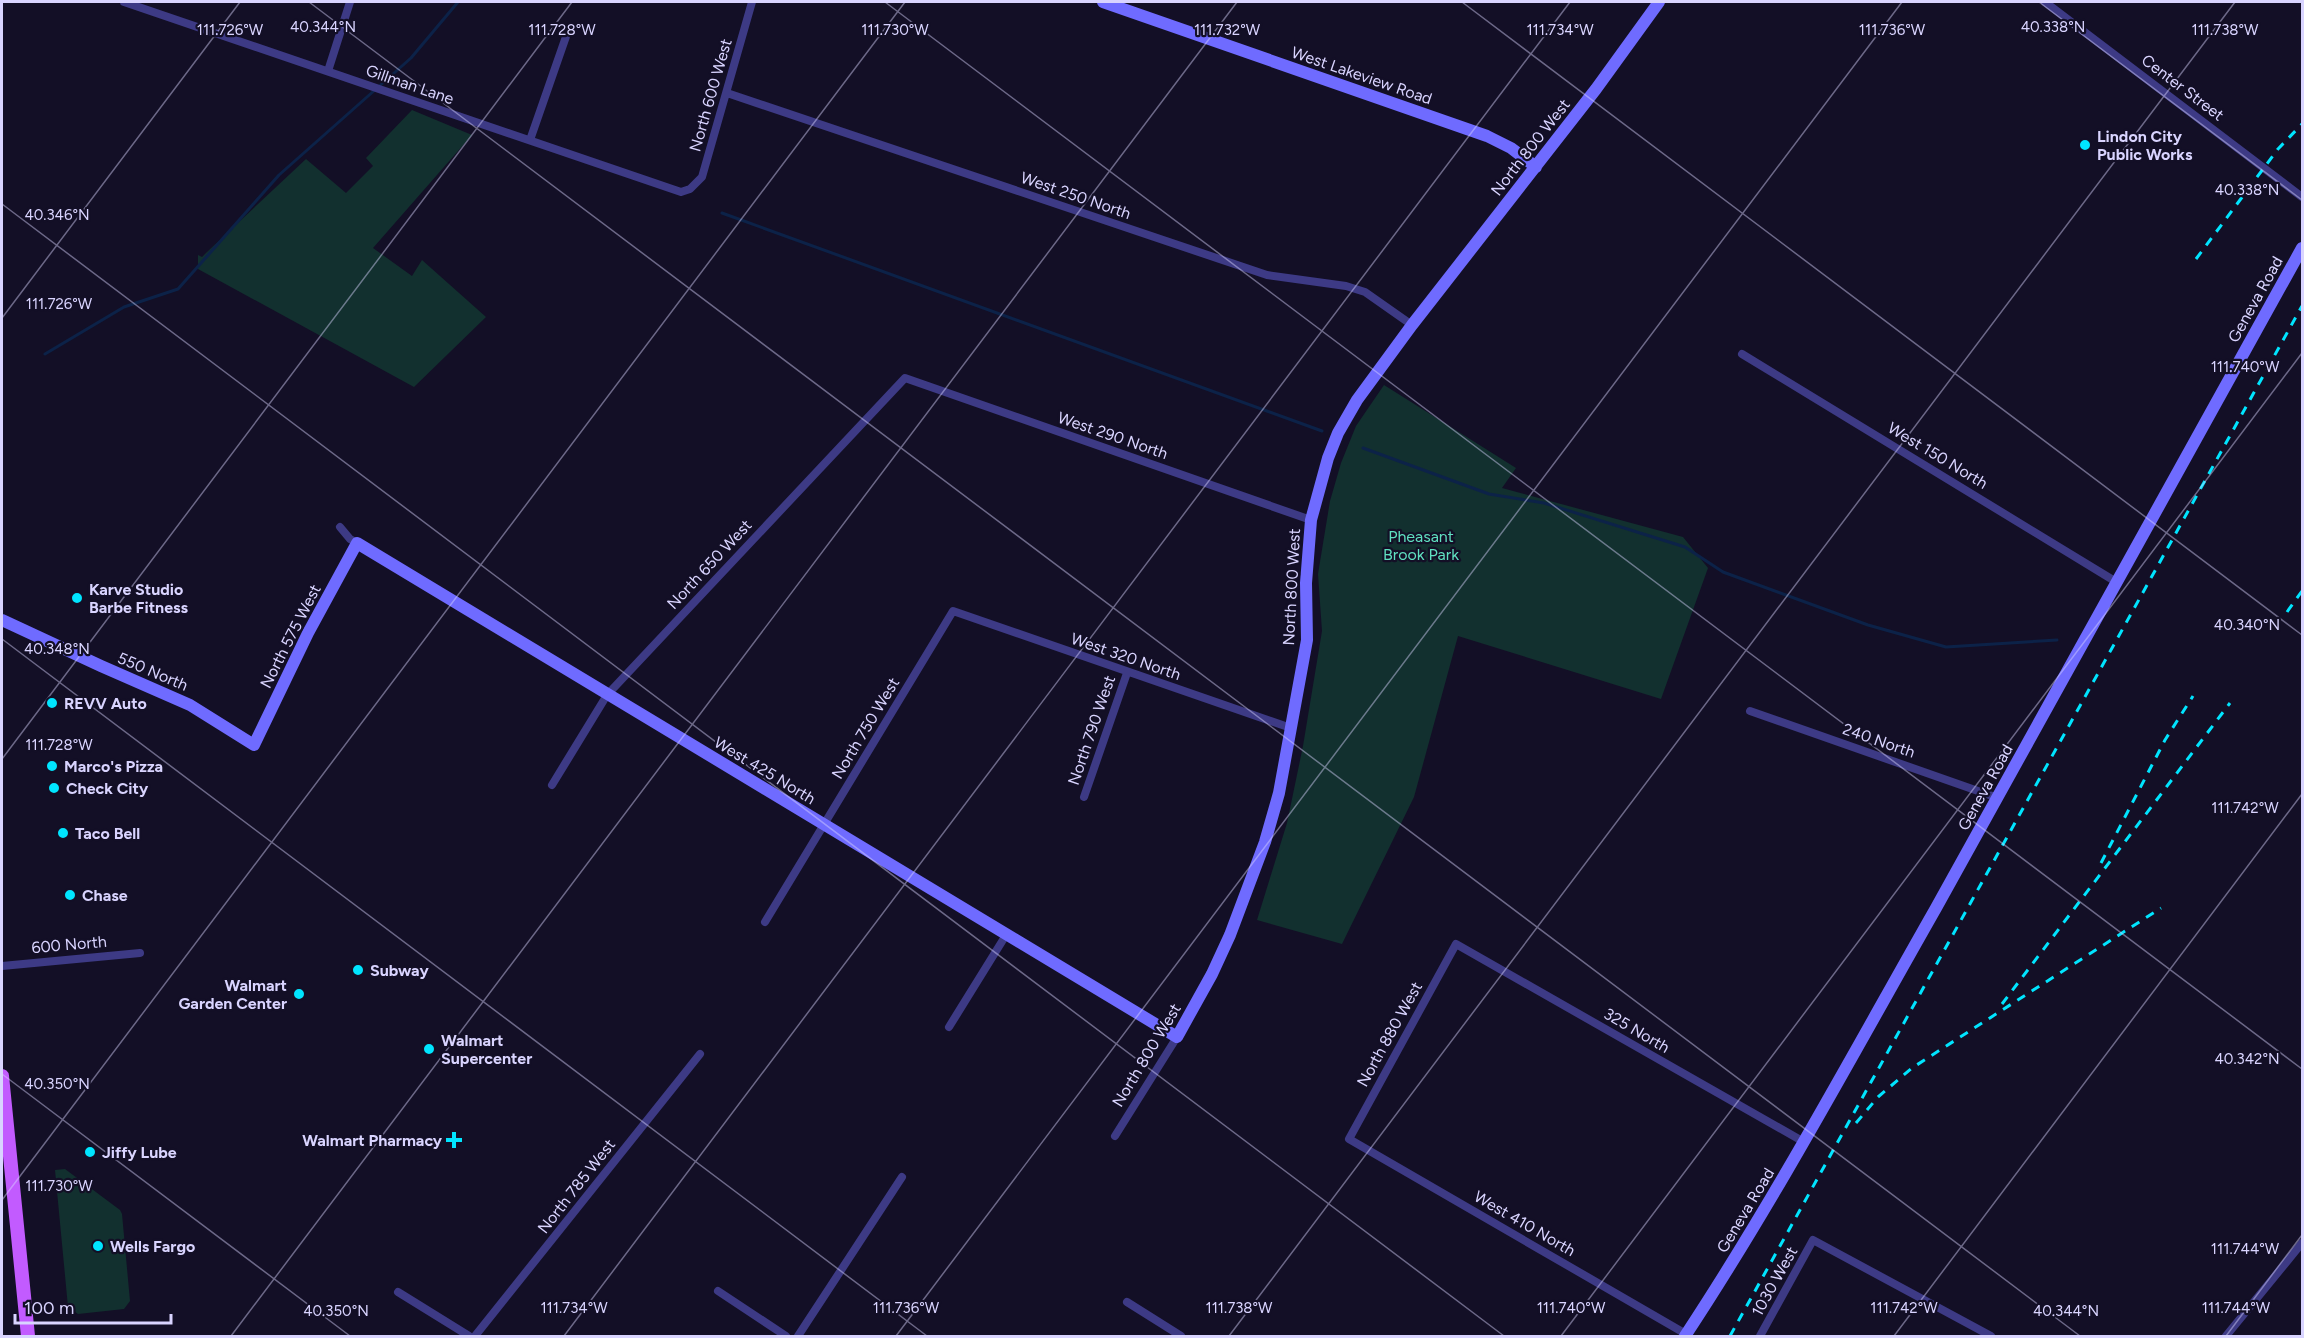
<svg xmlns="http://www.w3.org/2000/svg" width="2304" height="1338" font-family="Figtree,sans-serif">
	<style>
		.green { fill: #12302f }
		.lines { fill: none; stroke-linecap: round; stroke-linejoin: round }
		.stream { stroke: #0c2248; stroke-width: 3 }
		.street { stroke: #3d3a85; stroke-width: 8 }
		.secondary { stroke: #6f6bff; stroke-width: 12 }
		.primary { stroke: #c25bff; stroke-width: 14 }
		.rail { stroke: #00e5ff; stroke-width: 3; stroke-dasharray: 9 8; stroke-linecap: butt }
		.ticks { fill: none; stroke: #d9d4ff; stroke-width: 1.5; stroke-opacity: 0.45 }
		.poi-dot { fill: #00e5ff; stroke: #130f26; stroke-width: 2 }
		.labels { text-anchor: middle; stroke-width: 4.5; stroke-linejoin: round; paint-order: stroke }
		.street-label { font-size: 16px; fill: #d9d4ff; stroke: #130f26 }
		.poi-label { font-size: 16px; font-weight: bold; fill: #d9d4ff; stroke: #130f26; text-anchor: start }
		.park-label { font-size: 16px; fill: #5fe0c0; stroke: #130f26 }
		.ticks-label { font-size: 15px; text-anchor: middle; fill: #d9d4ff; stroke: #130f26; stroke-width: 4.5; stroke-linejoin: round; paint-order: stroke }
	</style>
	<rect width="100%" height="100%" fill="#130f26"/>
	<path class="green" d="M412 110 472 135 373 248 412 276 422 260 486 317 414 387 198 269V255L202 257 207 252 306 159 346 193 373 166 366 158Z
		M1384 385 1516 468 1502 488 1683 537 1708 568 1661 699 1458 636 1414 797 1342 944 1257 920 1287 823 1303 746 1322 631 1318 574 1330 501 1341 463 1356 426Z
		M65 1169 120 1210 122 1214 130 1301 124 1309 78 1314 68 1307 55 1170Z"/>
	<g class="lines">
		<path class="stream" d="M722 213 1322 431
			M45 354 124 307 178 289 279 175 411 58 458 2
			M1363 448 1489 494 1544 503 1685 547 1723 572 1868 625 1946 647 2057 640"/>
		<path class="street" d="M124 2 681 192 690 189 702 177 752 2
			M2045 2 2302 197
			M328 71 350 2
			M727 93 1267 275 1346 286 1365 292 1412 325
			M530 140 569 28
			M1742 354 2118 583
			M340 527 350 539 357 543
			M1750 711 1998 798
			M552 785 607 695 905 378 1311 520
			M1084 797 1127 673
			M765 922 953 611 1291 728
			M2 966 140 953
			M949 1027 1006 935
			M1115 1136 1177 1037
			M718 1291 786 1336
			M398 1292 469 1336
			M1127 1302 1181 1336
			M1686 1334 1349 1139 1456 944 1804 1142
			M475 1336 700 1054
			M798 1336 902 1177
			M1760 1336 1813 1240 1991 1336
			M2226 1336 2302 1243"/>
		<path class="secondary" d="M1103 2 1487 136 1511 148 1536 167
			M2 620 101 666 190 705 254 745 308 633 357 543 1177 1037 1212 974 1230 935 1265 842 1279 793 1307 640 1306 583 1311 520 1328 458 1338 433 1357 400 1412 325 1596 89 1659 2
			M1685 1336C1776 1198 1854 1052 1936 908 2059 688 2181 468 2302 248"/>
		<path class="primary" d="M2 1076 28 1336"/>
		<path class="rail" d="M2196 259 2278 149 2302 124
			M2287 612 2302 591
			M2101 863 2165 740 2193 696
			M2002 1004 2230 703
			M1856 1123 1878 1097 1912 1068 2161 908
			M1730 1336 2302 306"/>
	</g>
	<path class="ticks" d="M309 2 2080 1336M885 2 2302 1069M1462 2 2302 635M2039 2 2302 200M2 204 1504 1336M2 318 240 2M2 639 927 1336M2 759 572 2M2 1074 350 1336M2 1200 905 2M231 1336 1237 2M564 1336 1570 2M896 1336 1902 2M1229 1336 2235 2M1561 1336 2302 353M1894 1336 2302 794M2226 1336 2302 1235"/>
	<g class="poi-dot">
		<circle cx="2085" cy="145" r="6"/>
		<circle cx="77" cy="598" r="6"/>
		<circle cx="52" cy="703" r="6"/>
		<circle cx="52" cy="766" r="6"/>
		<circle cx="54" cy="788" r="6"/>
		<circle cx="63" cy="833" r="6"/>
		<circle cx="70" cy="895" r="6"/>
		<circle cx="358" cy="970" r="6"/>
		<circle cx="299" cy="994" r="6"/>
		<circle cx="429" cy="1049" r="6"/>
		<path d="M451 1131h6v6h6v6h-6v6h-6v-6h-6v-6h6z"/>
		<circle cx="90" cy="1152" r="6"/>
		<circle cx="98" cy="1246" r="6"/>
	</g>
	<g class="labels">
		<g class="street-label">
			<text transform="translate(1362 75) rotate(19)" y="6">West Lakeview Road</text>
			<text transform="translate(410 84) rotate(19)" y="6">Gillman Lane</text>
			<text transform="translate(2183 87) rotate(37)" y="6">Center Street</text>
			<text transform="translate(710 95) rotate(-74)" y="6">North 600 West</text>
			<text transform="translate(1530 147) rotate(-52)" y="6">North 800 West</text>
			<text transform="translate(1076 195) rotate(19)" y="6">West 250 North</text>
			<text transform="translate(2255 299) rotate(-61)" y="6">Geneva Road</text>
			<text transform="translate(1113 435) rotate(19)" y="6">West 290 North</text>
			<text transform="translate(1938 455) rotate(31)" y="6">West 150 North</text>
			<text transform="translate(709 564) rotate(-47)" y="6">North 650 West</text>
			<text transform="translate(1291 587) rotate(-87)" y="6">North 800 West</text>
			<text transform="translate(290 636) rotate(-63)" y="6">North 575 West</text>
			<text transform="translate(1126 656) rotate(19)" y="6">West 320 North</text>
			<text transform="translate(153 671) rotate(23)" y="6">550 North</text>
			<text transform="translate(865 728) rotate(-59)" y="6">North 750 West</text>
			<text transform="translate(1091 730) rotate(-71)" y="6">North 790 West</text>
			<text transform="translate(1879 740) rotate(19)" y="6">240 North</text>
			<text transform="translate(765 770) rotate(31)" y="6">West 425 North</text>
			<text transform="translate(1985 787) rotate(-61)" y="6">Geneva Road</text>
			<text transform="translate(69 944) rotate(-5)" y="6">600 North</text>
			<text transform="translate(1637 1030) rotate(30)" y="6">325 North</text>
			<text transform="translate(1389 1034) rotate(-61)" y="6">North 880 West</text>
			<text transform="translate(1146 1055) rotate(-59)" y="6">North 800 West</text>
			<text transform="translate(576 1186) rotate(-52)" y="6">North 785 West</text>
			<text transform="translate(1745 1210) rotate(-59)" y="6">Geneva Road</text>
			<text transform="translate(1525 1223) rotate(30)" y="6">West 410 North</text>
			<text transform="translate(1774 1281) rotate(-61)" y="6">1030 West</text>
		</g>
		<g class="poi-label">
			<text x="2097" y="142">Lindon City<tspan x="2097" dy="18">Public Works</tspan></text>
			<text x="89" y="595">Karve Studio<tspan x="89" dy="18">Barbe Fitness</tspan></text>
			<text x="64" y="709">REVV Auto</text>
			<text x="64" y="772">Marco's Pizza</text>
			<text x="66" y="794">Check City</text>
			<text x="75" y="839">Taco Bell</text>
			<text x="82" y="901">Chase</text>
			<text x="370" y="976">Subway</text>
			<text x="287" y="991" text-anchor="end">Walmart<tspan x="287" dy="18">Garden Center</tspan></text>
			<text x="441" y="1046">Walmart<tspan x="441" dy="18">Supercenter</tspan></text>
			<text x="442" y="1146" text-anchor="end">Walmart Pharmacy</text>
			<text x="102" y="1158">Jiffy Lube</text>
			<text x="110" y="1252">Wells Fargo</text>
		</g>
		<g class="park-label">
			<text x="1421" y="542">Pheasant<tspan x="1421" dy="18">Brook Park</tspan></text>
		</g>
	</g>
	<g class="ticks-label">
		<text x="323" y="32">40.344°N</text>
		<text x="2053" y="32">40.338°N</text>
		<text x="230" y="35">111.726°W</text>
		<text x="562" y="35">111.728°W</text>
		<text x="895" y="35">111.730°W</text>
		<text x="1227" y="35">111.732°W</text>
		<text x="1560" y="35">111.734°W</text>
		<text x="1892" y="35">111.736°W</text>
		<text x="2225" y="35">111.738°W</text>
		<text x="2247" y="195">40.338°N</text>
		<text x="57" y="220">40.346°N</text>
		<text x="59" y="309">111.726°W</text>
		<text x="2245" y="372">111.740°W</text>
		<text x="2247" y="630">40.340°N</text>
		<text x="57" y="654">40.348°N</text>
		<text x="59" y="750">111.728°W</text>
		<text x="2245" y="813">111.742°W</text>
		<text x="2247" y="1064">40.342°N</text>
		<text x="57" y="1089">40.350°N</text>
		<text x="59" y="1191">111.730°W</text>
		<text x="2245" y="1254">111.744°W</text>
		<text x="574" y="1313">111.734°W</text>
		<text x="906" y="1313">111.736°W</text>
		<text x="1239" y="1313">111.738°W</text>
		<text x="1571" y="1313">111.740°W</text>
		<text x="1904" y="1313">111.742°W</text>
		<text x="2236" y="1313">111.744°W</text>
		<text x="336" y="1316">40.350°N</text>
		<text x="2066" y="1316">40.344°N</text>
	</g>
	<rect width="2304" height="1338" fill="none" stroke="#d9d4ff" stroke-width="6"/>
	<path d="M15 1314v9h156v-9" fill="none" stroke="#d9d4ff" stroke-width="3"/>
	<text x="24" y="1314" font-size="18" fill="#d9d4ff" stroke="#130f26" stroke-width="4.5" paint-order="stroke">100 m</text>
</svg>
